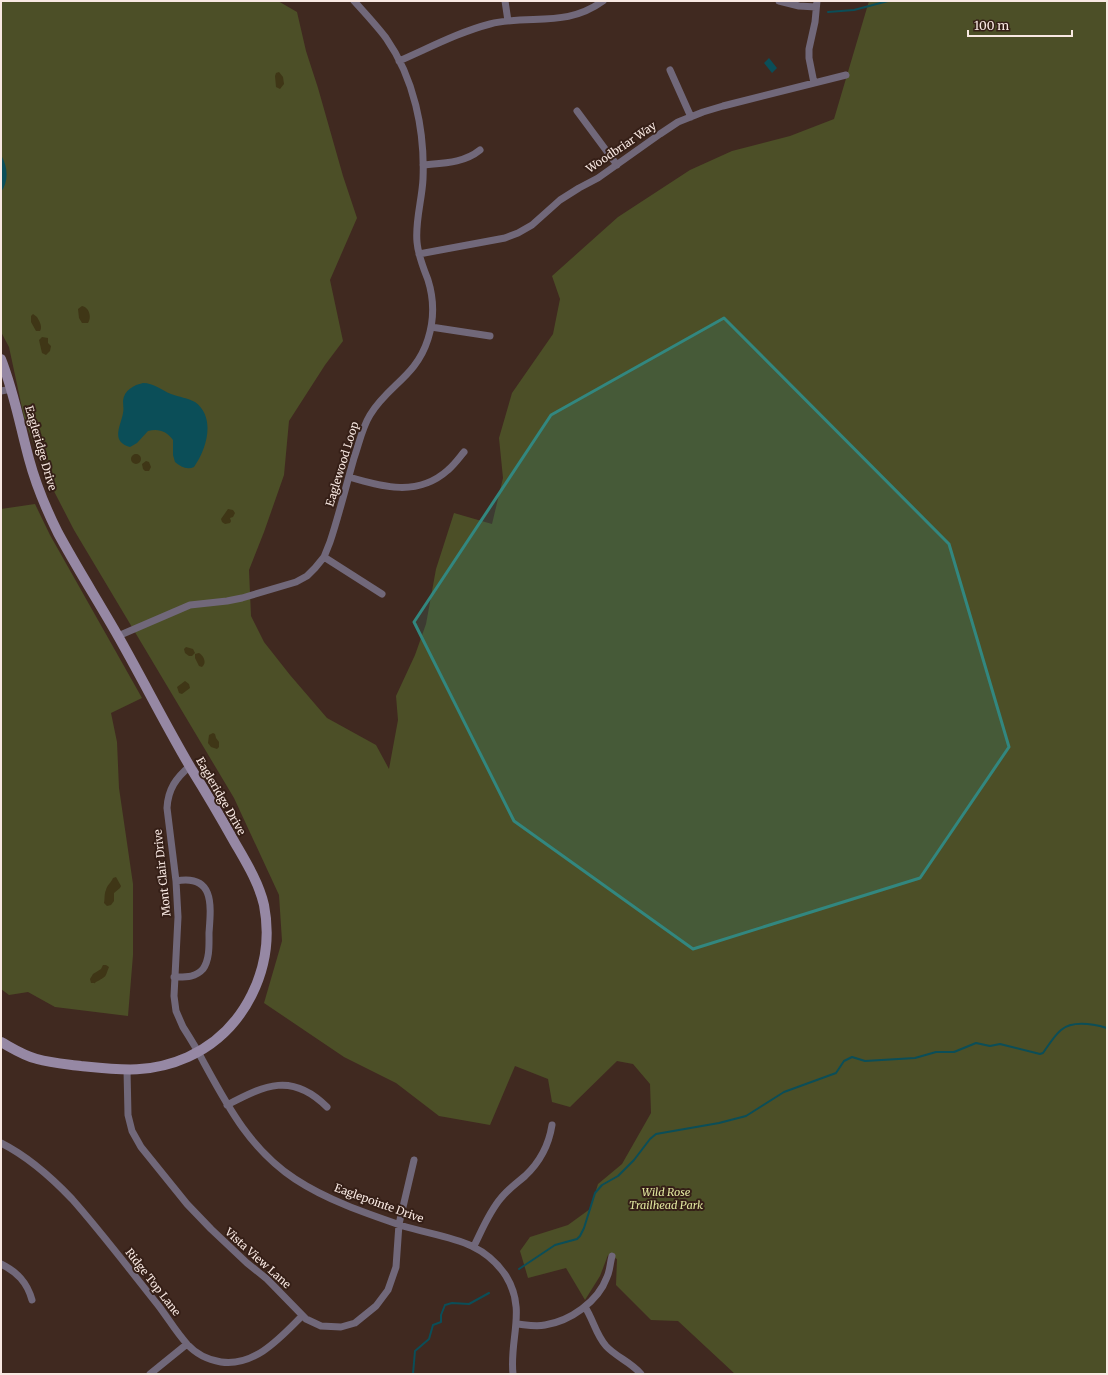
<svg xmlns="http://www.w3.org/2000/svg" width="1108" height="1375" font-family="Merriweather,serif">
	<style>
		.green { fill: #4c4f27 }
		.sand { fill: #3f3616 }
		.water { fill: #0b4e58 }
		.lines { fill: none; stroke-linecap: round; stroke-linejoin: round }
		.stream { stroke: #0b4e58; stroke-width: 2 }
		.minor { stroke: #71687a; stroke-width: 7 }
		.secondary { stroke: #9688a4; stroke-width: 10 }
		.marked { fill: #32877f; fill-opacity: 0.2; stroke: #32877f; stroke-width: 3; stroke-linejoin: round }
		.labels { text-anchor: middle; stroke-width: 4; stroke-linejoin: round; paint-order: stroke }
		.street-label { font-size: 11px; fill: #f8e8e2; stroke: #351f17 }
		.park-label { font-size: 11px; font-style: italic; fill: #e0e69e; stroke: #351f17 }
	</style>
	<rect width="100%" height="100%" fill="#402920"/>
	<path class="green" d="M1 1H278L297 12 306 51 318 88 343 176 357 218 330 280 343 341 325 365 289 421 284 475 264 532 249 570 251 616 264 642 290 675 327 718 376 745 389 769 398 720 396 696 415 655 426 624 436 569 454 513 492 524 503 478 499 438 512 393 553 334 560 299 552 276 618 217 690 170 732 151 790 136 834 119 869 1H1107V1374H735L678 1321 651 1320 616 1285 617 1259 608 1255 600 1276 585 1300 566 1268 528 1278 520 1251 530 1237 568 1225 590 1209 598 1184 622 1164 651 1113 650 1084 633 1064 617 1061 570 1107 552 1102 548 1079 515 1066 490 1125 439 1116 396 1083 344 1057 264 1003 282 941 279 895 234 798 74 530 42 468 24 417 9 347 1 332Z
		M35 504 50 535 142 698 111 713 117 742 119 788 133 884V955L128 1016 55 1007 28 992 9 995 1 989V509Z"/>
	<path class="sand" d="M279 72 283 77 284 84 280 89 276 87 275 76 276 73Z
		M82 306C89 307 92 317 88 323H82L79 318 78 309Z
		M33 314 37 317C39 321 43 326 40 331H36L31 322V316Z
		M42 337 48 338V343L51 346 50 351 46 355 42 353 39 340Z
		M131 459a5 5 0 1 1 10 0a5 5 0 1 1-10 0Z
		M146 461 149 462 151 467 149 471H145L143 469 142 464Z
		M228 509 233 510 235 513 233 517 230 518 231 521 230 523 225 524 222 522 221 519Z
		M186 647 193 649 195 653 192 656H189L185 653 184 649Z
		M199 653C204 656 207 663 202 667L199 666 195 658V654Z
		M185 681 189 684 190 688 182 694 179 693 177 687Z
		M213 733 215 734 216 738 219 742V747L217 749 211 747 208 743 209 735Z
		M116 877 121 886 120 888 114 893V901L111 905 107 906 104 903C105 899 104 894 106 890 107 885 111 883 113 878Z
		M103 965H106L109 967C105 977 107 976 98 981 92 984 98 983 91 983L90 979 93 974 101 969Z"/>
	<path class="water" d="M769 58 777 68 772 73 764 63Z
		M1 155C8 167 9 181 1 192Z
		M143 383C154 383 161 390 171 394 179 397 188 398 195 402 216 417 207 449 194 467 187 470 181 467 175 462L173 455V440C167 431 158 428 148 431L137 443 130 447C110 441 121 426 123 413 124 409 123 405 123 401 124 390 134 385 143 383Z"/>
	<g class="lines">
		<path class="stream" d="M828 12 854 10 888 1
			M519 1269 555 1245 577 1239 580 1236 584 1228 595 1193 602 1185 618 1176 634 1160 650 1139 656 1134 719 1123 746 1116 784 1092 836 1073 844 1061 852 1057 865 1061 915 1058 936 1052H954L976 1043 990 1046 1000 1044 1040 1054 1043 1053C1048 1046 1054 1036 1061 1030 1073 1020 1093 1024 1107 1028
			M413 1374 415 1351 429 1339 433 1325 441 1322V1315L445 1305 452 1303 469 1304 489 1293"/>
		<path class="minor" d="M505 1 508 21
			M779 1 799 6 816 7
			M399 61C429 48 459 32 490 24 531 14 566 28 603 1
			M670 70 691 117
			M814 83 809 58V49L815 22 817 1
			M577 111 617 165
			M423 165C444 163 464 163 480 150
			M419 254 505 238 518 233 532 225 560 200 579 188 598 178 660 134 678 122 703 112 723 106 846 75
			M431 327 490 336
			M1 391 12 389
			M349 477C383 487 418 497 448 470 454 465 459 458 464 452
			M324 557 382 594
			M118 636 190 605 227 601 242 598 296 582 307 576 315 568 324 557 330 542C339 515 346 486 354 458 359 444 362 428 370 415 388 385 416 377 428 339 434 320 434 299 428 280 423 267 418 255 417 242 415 221 422 200 423 179 425 130 414 78 386 38 376 25 365 13 354 1
			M190 766C176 778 168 789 167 808L176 881 178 917 174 996 176 1011 183 1027C190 1038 197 1049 203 1061 228 1107 250 1149 295 1179 327 1200 365 1213 400 1225 440 1238 481 1237 506 1276 527 1310 509 1339 513 1374
			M174 977C185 977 195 978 203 969 210 959 209 944 209 933 211 906 215 874 176 881
			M127 1070 128 1115 132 1131 141 1147 187 1204 211 1229 247 1263 267 1279 306 1319 321 1326 341 1327 355 1323 376 1306 388 1290 396 1267 399 1224 414 1160
			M227 1105C265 1085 292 1072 327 1107
			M1 1143C27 1156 52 1178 72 1199 102 1233 130 1270 158 1305 168 1318 176 1332 187 1344 196 1354 209 1360 221 1362 255 1367 281 1337 302 1316
			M474 1246C482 1230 489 1212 501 1198 508 1189 517 1183 525 1176 540 1162 549 1144 552 1125
			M1 1264C17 1272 27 1282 32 1300
			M585 1307C593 1319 596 1335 606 1346 616 1357 631 1362 641 1374
			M517 1324C527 1325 536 1327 545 1325 570 1321 598 1302 607 1277 610 1271 610 1263 612 1256
			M150 1374 187 1344"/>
		<path class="secondary" d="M1 359C14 392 20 426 29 459 36 485 46 509 58 533 77 568 98 601 118 636 143 680 166 726 192 770 207 794 221 818 235 843 246 862 259 883 264 905 276 967 245 1031 188 1057 150 1074 120 1070 81 1066 66 1064 51 1063 37 1059 24 1056 12 1048 1 1042"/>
	</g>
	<path class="marked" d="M724 318 949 544 1009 747 920 878 693 949 514 821 414 622 551 415Z"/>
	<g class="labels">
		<g class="street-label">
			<text transform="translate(621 147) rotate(-34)" y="4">Woodbriar Way</text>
			<text transform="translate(41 448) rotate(74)" y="4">Eagleridge Drive</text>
			<text transform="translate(342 464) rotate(-73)" y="4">Eaglewood Loop</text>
			<text transform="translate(221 796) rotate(60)" y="4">Eagleridge Drive</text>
			<text transform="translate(162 873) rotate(-96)" y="4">Mont Clair Drive</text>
			<text transform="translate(379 1203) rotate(20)" y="4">Eaglepointe Drive</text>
			<text transform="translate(258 1258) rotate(42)" y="4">Vista View Lane</text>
			<text transform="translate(153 1282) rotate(52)" y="4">Ridge Top Lane</text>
		</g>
		<g class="park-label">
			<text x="666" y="1196">Wild Rose<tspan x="666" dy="13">Trailhead Park</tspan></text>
		</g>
	</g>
	<rect width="1108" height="1375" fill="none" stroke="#f8e8e2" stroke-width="4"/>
	<path d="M968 30v6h104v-6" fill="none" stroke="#f8e8e2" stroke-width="2"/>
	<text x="974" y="30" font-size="12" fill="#f8e8e2" stroke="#351f17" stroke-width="3" paint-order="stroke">100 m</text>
</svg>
